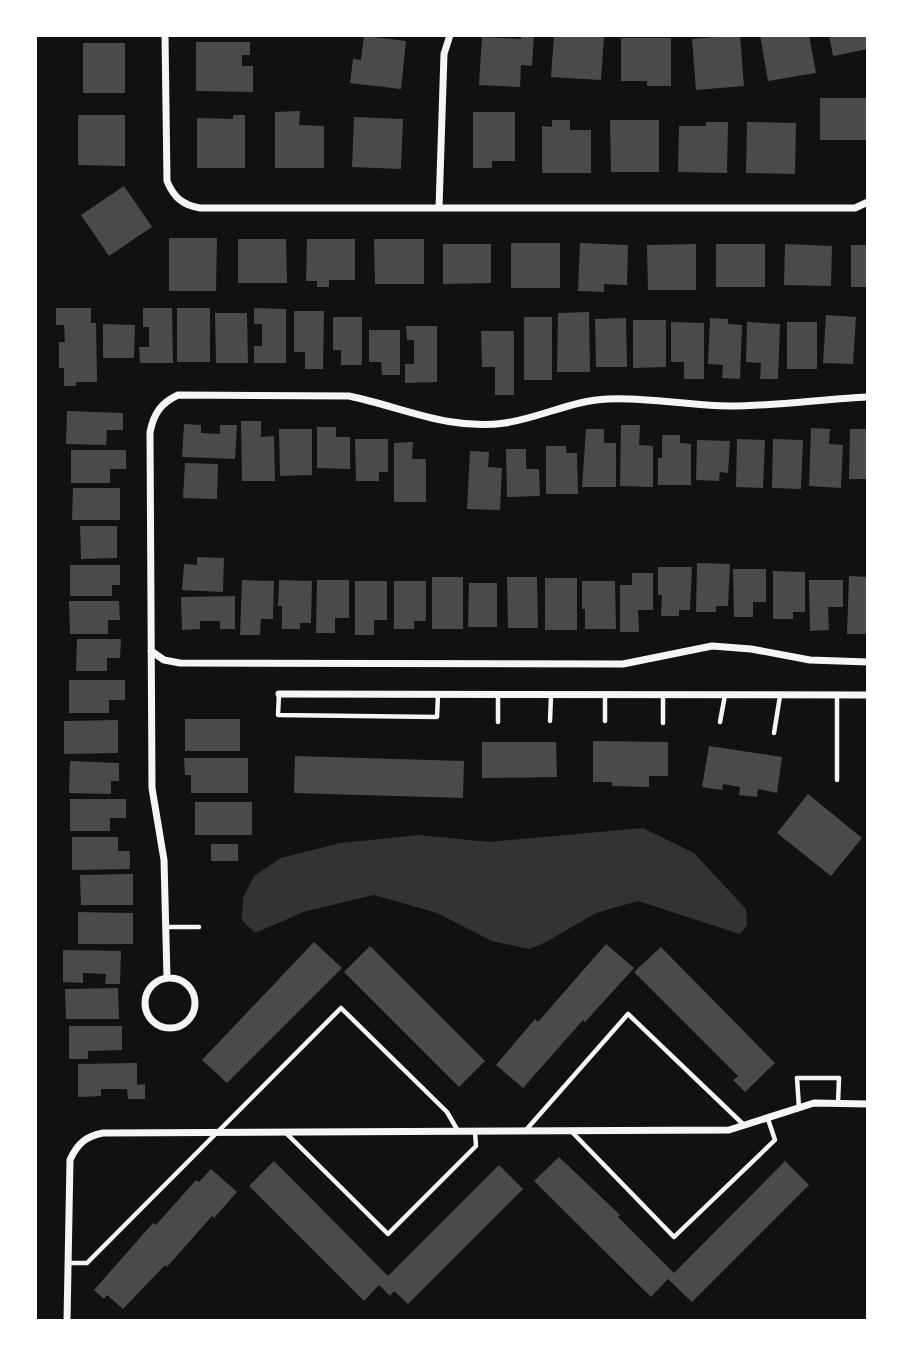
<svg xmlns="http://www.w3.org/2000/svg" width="903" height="1356" font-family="Quicksand,sans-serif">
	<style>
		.water { fill: #333 }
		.building { fill: #4a4a4a }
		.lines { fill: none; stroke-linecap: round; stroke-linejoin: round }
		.service { stroke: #f5f5f5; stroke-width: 4.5 }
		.minor { stroke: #f5f5f5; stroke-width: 7 }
	</style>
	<rect width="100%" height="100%" fill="#111"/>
	<path class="water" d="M643 828 694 853 746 909 747 925 740 934 638 901 596 913 546 942 529 949 492 941 437 913 374 895 306 911 255 933 242 920 243 898 254 876 281 858 341 843 419 835 489 842Z"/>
	<path class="building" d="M554 35 604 36 601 80 551 77Z
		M740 35 744 86 696 90 692 39Z
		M760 35H809L816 73 768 81Z
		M829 35H868V49L833 56Z
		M364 36 406 41 401 89 350 83 353 59 361 60Z
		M521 36H534L532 66 521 65 520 87 479 85 482 37 521 39Z
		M621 38H671V86H647V81H621Z
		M196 42H250V55H242V66H253V92L196 91Z
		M83 43H125V93H83Z
		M820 98H868V140H820Z
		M300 111 299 125 324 126V168H275V112Z
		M473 112H515V161H492V168H473Z
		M78 115H125V166L78 165Z
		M233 115H245V168H197V118L233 119Z
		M354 117 403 119 401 169 352 167Z
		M552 120H570V130H591V173H542V126L552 127Z
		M610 120H659V172H611Z
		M706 122H728L727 173 678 172 679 126H706Z
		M747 122 796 123 795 174 746 173Z
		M124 186 152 227 109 256 81 215Z
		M169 238H217L216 291H169Z
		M238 239H286L287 283H238Z
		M307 239H355V280H329V287H317V281H306Z
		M374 239H424V284H375Z
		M511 243H560V288H511Z
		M580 243 628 245 627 285 604 284V292L578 291Z
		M443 244H491V283L443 284Z
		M696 244V290H648L647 245Z
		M716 244H765V287H716Z
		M785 244 832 246 831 286 784 285Z
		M851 245H868V287H851Z
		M56 308H91V323H96L97 382H76V386H64V368H59V342H65L64 325H56Z
		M143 308H172L173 363H140L139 347H149V327H143Z
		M177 308H210V362H177Z
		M254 308 286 309V363H254V346H262V324H254Z
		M294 311H324L323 369H305V352H294Z
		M589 312 590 372H557L558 313Z
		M215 313H247L248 363H216Z
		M826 315 856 317 853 364 823 363Z
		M333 317H362V365H341V350H333Z
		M524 317H552V380H524Z
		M626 318 627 367H596L595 319Z
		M710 318 728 319V324L742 325 740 379 722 378 723 365 708 364Z
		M633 320H666V367L633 368Z
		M671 322 704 323V379H684V362H671Z
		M747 322 780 324 778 379H760L761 363 746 362Z
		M787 322H817V369H787Z
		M103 324 135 325 134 358H103Z
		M406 326H437V382L405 383V364H414V340H407Z
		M369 330H400V375H382L381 362H369Z
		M481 331H514V395H495V367H482Z
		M67 411 123 413V430H107L106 445 66 444Z
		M241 421H261V437L274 436 275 481H242Z
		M184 424 201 425V433L220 434V425H237L235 459 182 457Z
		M621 425H640L639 445 653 446V487L620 486Z
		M317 427H336V437H350V469L317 468Z
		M811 428 830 429 829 444 843 445 841 488 809 486Z
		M279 429H312V475L280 476Z
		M586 429H604V443H616V487H582Z
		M850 429H868V479H849Z
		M662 435H680V443L691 444V485H658V458H662Z
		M355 439H388V472H379V481H356Z
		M737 439 765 440 763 488 736 487Z
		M773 439 803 440 801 489 772 488Z
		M697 440 730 441 728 473 720 472 719 481 696 480Z
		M413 442 412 459H426V502H394V443Z
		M546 446H566V453H577L578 494H546Z
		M506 449H526V469H539L540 496 507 497Z
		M71 450H126V469H110V483H71Z
		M470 451 489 452 488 467 502 468 500 510 467 509Z
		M185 463 218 464 217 499 183 498Z
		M73 488H120V520H72Z
		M80 526H117V558L81 559Z
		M197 557 224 558 223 592 182 590 184 564 197 565Z
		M697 563 730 564 728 606H716V612H696Z
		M70 565H120V585H112V596H70Z
		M658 567H692L690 610H679V616H661L662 595H658Z
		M733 569H766V602H753V617H734Z
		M773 571 805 572V612H793V619H773Z
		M632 573H653V610H638L639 632H620V585H632Z
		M849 576 868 577 867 634H847Z
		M432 577H463V629H432Z
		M507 577H537L538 628H508Z
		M545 578H577V630H545Z
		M242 580 274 581 273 619H261L260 635H240Z
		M279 580 312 581 311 623H300V629H282V606H278Z
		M317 580H349V618H335V633H316Z
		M809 580H843V607H828L829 630 810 631Z
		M355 581H387V620H374V635H355Z
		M394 581H426V621H414V629H394Z
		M582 581H615L616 629H585V609H582Z
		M469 583H497V627H468Z
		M235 596V629H220V621H200V629L182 630 181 597Z
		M69 601H119L120 620H108V634H70Z
		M77 639H121L120 658H107V671H76Z
		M69 680H125V700H109V713H69Z
		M185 719H240V751H185Z
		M118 720V753L64 754V721Z
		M593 741 668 742V776H649V787L612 786V782H593Z
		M482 742H556L557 777 482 778Z
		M709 746 782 757 777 793 758 789 757 797 739 795 740 787 723 784 722 790 702 787Z
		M295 756 464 761 463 798 294 793Z
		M184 758H248V793H191V775H185Z
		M70 761 119 763V781H111V794L69 793Z
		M808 794 862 838 831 876 777 833Z
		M70 799H126V818H110V831H70Z
		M195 802H252V835H195Z
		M72 837H118V851H130V869L72 870Z
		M211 844H238V861H211Z
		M133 874V905H81L80 875Z
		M78 912 133 913V944H78Z
		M314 942 342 968 227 1083 202 1060Z
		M606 944 634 968 585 1022 583 1020 523 1088 496 1065 535 1019 538 1022Z
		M370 946 485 1061 459 1087 344 972Z
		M661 947 775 1063 745 1092 733 1080 738 1076 634 972Z
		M63 950 121 951 120 984H105L106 974 83 973V983L63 982Z
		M118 988 119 1019H66L65 989Z
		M69 1026H122V1050L88 1051V1059H69Z
		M137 1063V1085L145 1084V1099H128L127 1089H101V1096L78 1097V1064Z
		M559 1157 620 1215 618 1217 674 1273 785 1161 809 1185 692 1302 668 1279 651 1297 534 1181Z
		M274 1161 388 1276 499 1165 523 1189 408 1304 394 1291 390 1296 379 1285 364 1301 249 1186Z
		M211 1169 237 1192 214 1218 212 1216 167 1267 165 1265 123 1309 107 1295 104 1299 94 1290 153 1223 156 1225 196 1180 199 1182Z"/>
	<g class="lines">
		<path class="service" d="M279 694 278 715 437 717 438 695
			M550 721 551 695
			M605 721V695
			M498 722V695
			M720 722 725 695
			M663 723V695
			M774 733 780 696
			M837 780V695
			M166 927H199
			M799 1108 797 1078H839L838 1103
			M526 1130 628 1014 744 1125
			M571 1131 674 1237 775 1140 768 1119
			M286 1133 388 1234 476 1146 475 1132
			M68 1263H87L341 1008 447 1112 458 1131"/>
		<path class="minor" d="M165 35 167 181C174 198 183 205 200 208H855L868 202
			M439 208 444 54 450 35
			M151 651 164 660 180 663 623 664 712 646 751 649 810 660 868 662
			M279 694 868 695
			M145 1003a25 25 0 1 1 50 0a25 25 0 1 1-50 0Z
			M167 978 164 860 152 788 150 432C154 413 161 403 178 395L349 396C402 407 449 431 505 423 540 418 573 400 608 399 649 397 689 406 730 406 776 406 822 399 868 397
			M67 1321 70 1160C77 1144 86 1136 103 1133L729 1130 814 1103 868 1104"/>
	</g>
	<rect width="903" height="1356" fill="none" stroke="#ffffff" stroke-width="74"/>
</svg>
